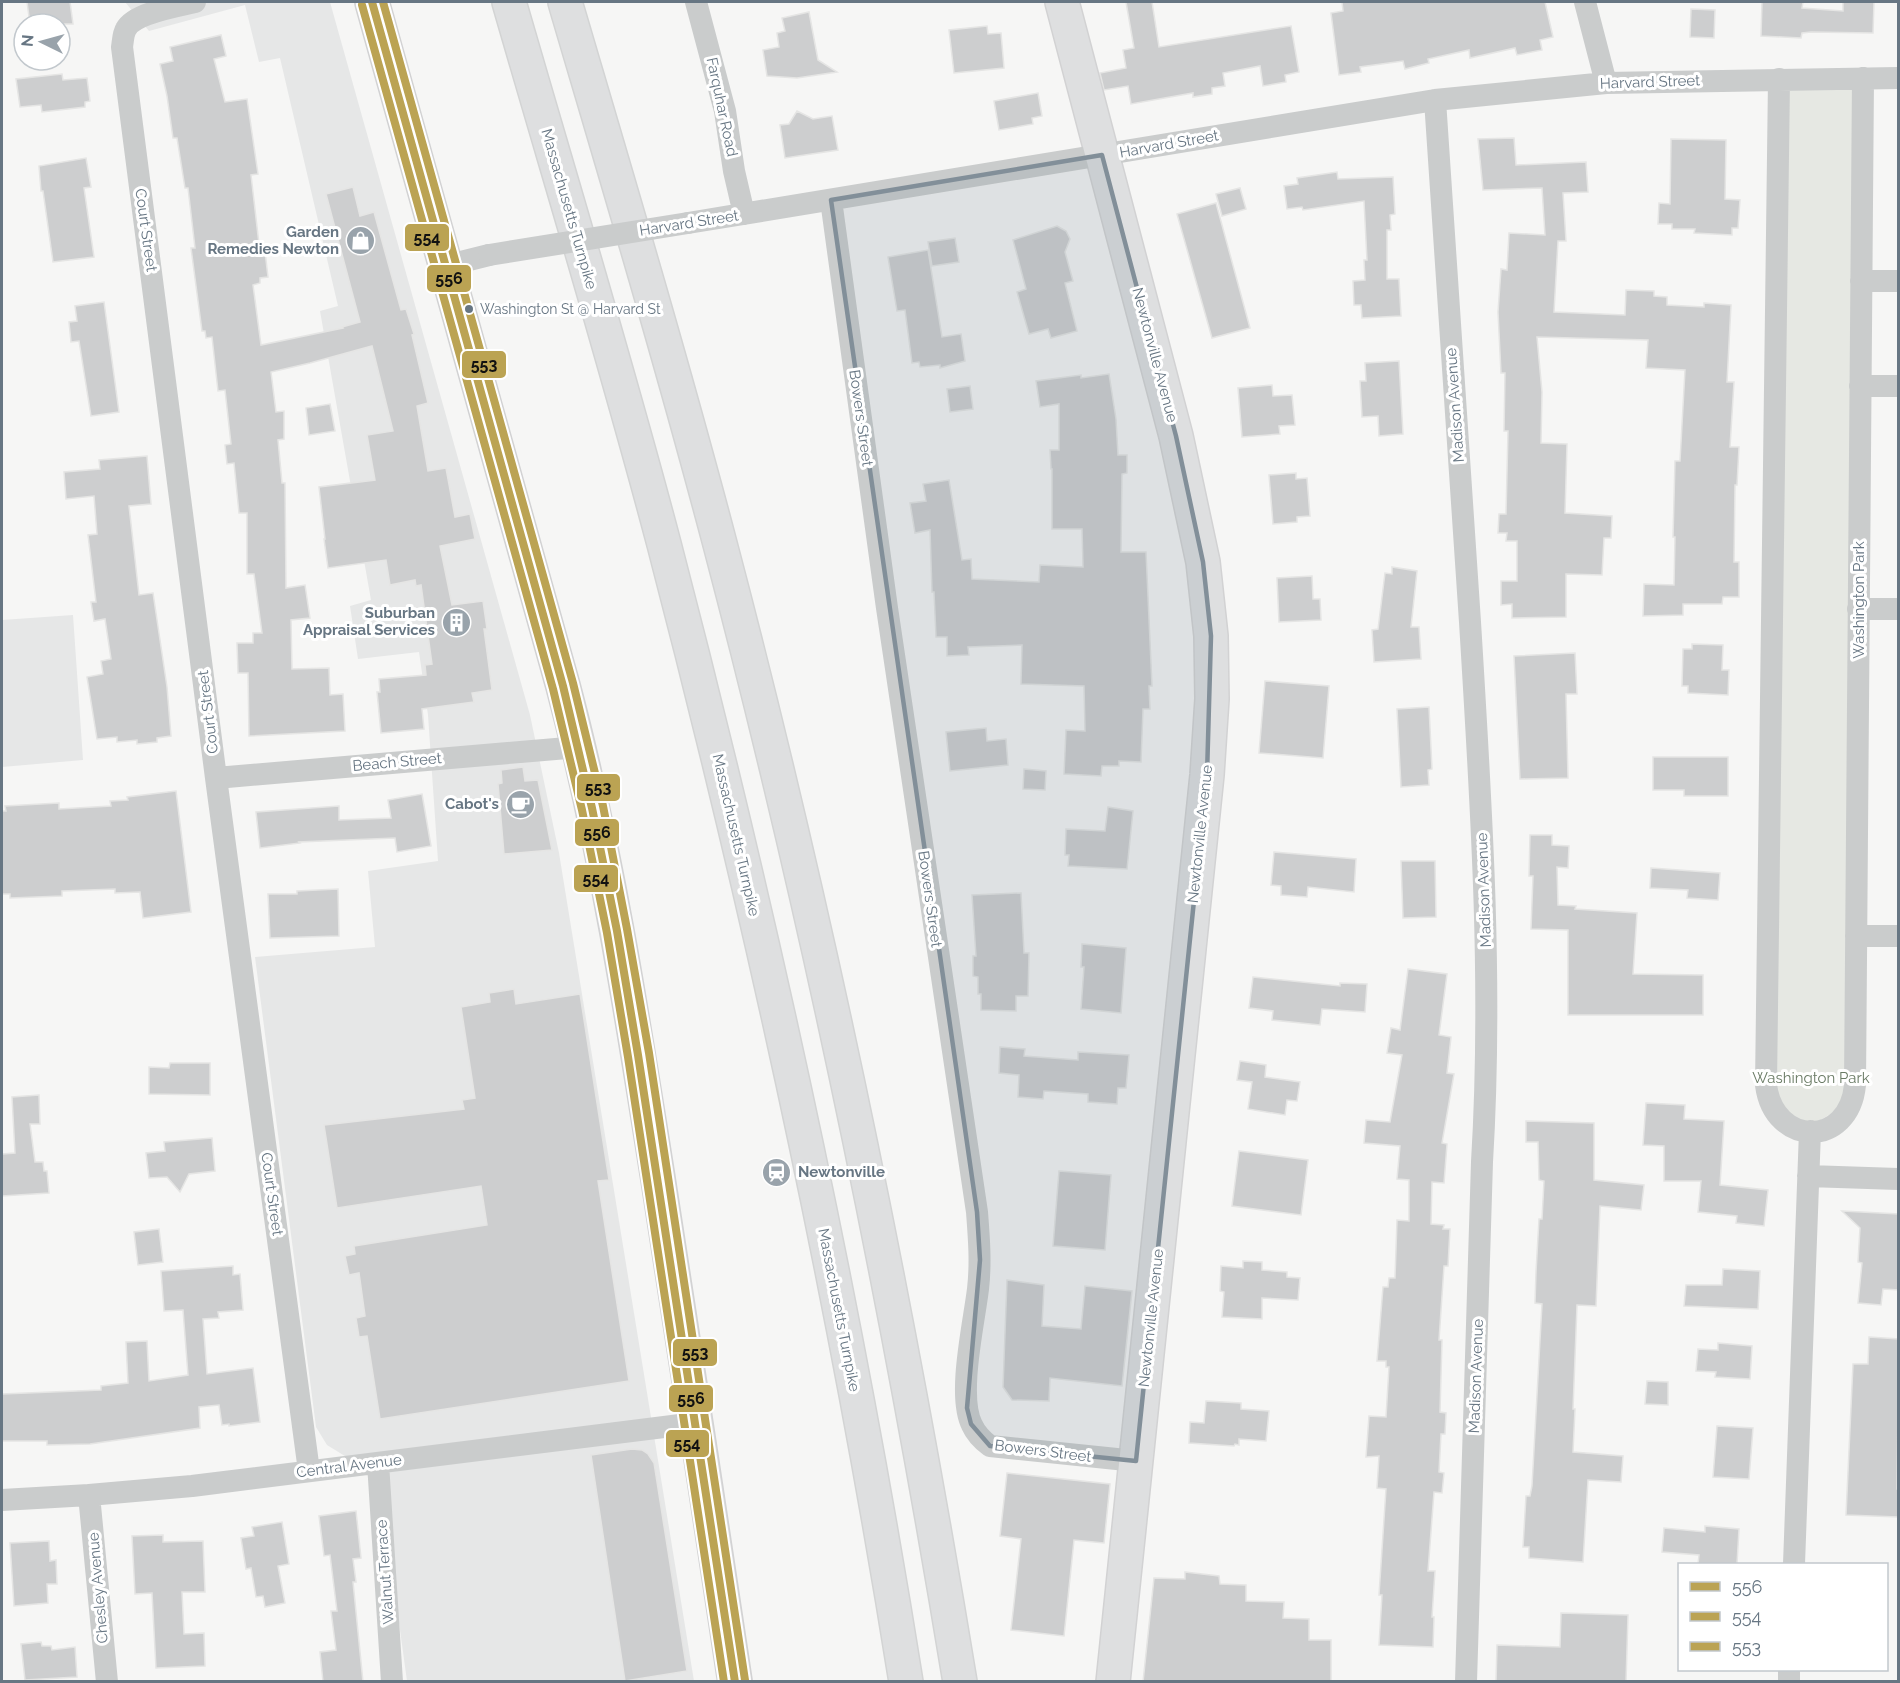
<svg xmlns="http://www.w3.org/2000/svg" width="1900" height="1683" font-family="Raleway,sans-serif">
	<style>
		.built { fill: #e6e7e7 }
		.green { fill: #e6e8e3 }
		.building { fill: #cdcecf; stroke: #e5e5e4; stroke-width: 1.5 }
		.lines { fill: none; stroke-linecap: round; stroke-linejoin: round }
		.secondary-casing { stroke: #d2d2d3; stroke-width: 36 }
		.highway-casing { stroke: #d3d4d4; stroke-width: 36 }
		.street { stroke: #cacccc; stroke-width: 22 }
		.secondary { stroke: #dedfe0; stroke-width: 33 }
		.highway { stroke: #dedfe0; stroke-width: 33 }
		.street-bridge { stroke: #cacccc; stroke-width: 22 }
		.bus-1-casing { stroke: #fff; stroke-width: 12 }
		.bus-2-casing { stroke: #fff; stroke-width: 12 }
		.bus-3-casing { stroke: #fff; stroke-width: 12 }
		.bus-1 { stroke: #bba353; stroke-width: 8 }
		.bus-2 { stroke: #bba353; stroke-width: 8 }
		.bus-3 { stroke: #bba353; stroke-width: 8 }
		.marked { fill: #828f99; fill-opacity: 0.2; stroke: #828f99; stroke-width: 4.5; stroke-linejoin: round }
		.bus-dot { fill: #677683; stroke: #fff; stroke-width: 2 }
		.labels { text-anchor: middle; stroke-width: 6; stroke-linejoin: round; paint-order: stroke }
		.bus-label { font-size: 14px; fill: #677683; stroke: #fff; text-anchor: start }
		.street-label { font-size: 15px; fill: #677683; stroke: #fff }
		.poi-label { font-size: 15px; font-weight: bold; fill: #677683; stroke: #fff; text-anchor: end }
		.park-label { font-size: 15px; fill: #6a7b65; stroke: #fff }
		.line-badge { stroke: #fff; stroke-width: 2 }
		.pale-badge-label { font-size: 16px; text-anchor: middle; font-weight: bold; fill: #111 }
	</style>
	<rect width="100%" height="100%" fill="#f6f6f5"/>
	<path class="built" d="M125 2H330L530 715 559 853 694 1681H407L379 1477 327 1445 316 1427 255 957 375 947 368 871 438 861 428 715 419 652 358 659 350 606 371 600 320 311 338 306 280 58 259 62 245 5 149 31Z
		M73 615 83 760 2 767V620Z"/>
	<path class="green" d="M1863 78 1853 1100 1803 1131 1766 1085 1779 79Z"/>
	<path class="building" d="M27 2H70L73 24H30Z
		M1126 2H1152L1159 47 1291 26 1299 72 1285 75 1286 82 1263 86 1260 66 1223 73 1225 86 1212 88V94L1193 97V93L1131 104 1128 86 1104 90 1100 73 1126 68 1123 50 1134 48Z
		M1342 2H1545L1553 37 1540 40 1542 50 1517 55 1515 48 1470 58 1469 50 1428 59 1429 63 1405 69 1403 61 1360 67 1361 72 1339 75 1331 13 1343 11Z
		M1762 2H1803L1802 8 1843 11V2H1874L1873 33 1811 32 1802 33 1801 38 1761 36Z
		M1691 9 1715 10 1714 38 1690 37Z
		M809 12 818 60 837 72 797 78 767 76 763 50 779 47 777 33 785 31 782 18Z
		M987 26 988 34 1001 33 1004 68 954 73 949 30Z
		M221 35 226 56 214 59 225 102 247 99 258 174 251 175 259 244 264 243 268 277 260 278V283L253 285 261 345 343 328 342 327 360 322 326 194 353 187 360 216 374 212 401 310 406 309 414 334 412 335 428 403 417 406 428 471 446 468 455 517 470 514 475 539 440 546 452 605 483 601 487 629H484L492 690 472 693 474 702 422 709 424 729 381 733 377 692H380L379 679 426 675 425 665 432 664 421 585 416 586 415 580 390 585 386 560 328 568 324 539H325L319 487 375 480 367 435 393 431 372 346 310 363 271 372 276 412 284 411V439L278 440 282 483H285L286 588 305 585 310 618 291 620 292 669 329 668 330 695 343 694 345 731 249 736 248 673H238L237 643H253V633H262L254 574H247V513H239L234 463 227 464 225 445 231 444 225 390 218 391 212 337 206 338 205 331H202L191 248H195L188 188H185L177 138H173L167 96 160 64 173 61 170 47Z
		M62 74 63 80 87 78 90 101 85 102V107L42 112 41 105 20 107 16 79Z
		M1038 93 1042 116 1032 118 1033 124 999 130 994 101Z
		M797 111 813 119 832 116 838 150 785 158 780 125 789 124Z
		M1514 138 1516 165 1586 162 1588 192 1563 193 1566 241H1558L1554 312 1625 315 1626 290 1654 291V296L1667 297V305L1704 307V303L1731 305 1727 382H1734L1730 447H1739L1737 485H1735L1734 562H1739V597H1723L1722 604H1683V615L1643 616 1644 584 1674 585 1675 537H1673L1675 461H1680L1685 370 1646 368 1648 340 1537 337 1542 392 1541 443 1567 444 1565 513 1612 516 1611 538H1604L1602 575 1566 574V617L1512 618V604L1501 605V581H1517V541H1506L1507 533H1498L1499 514H1506L1508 431H1504L1505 373H1501L1498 312 1501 269 1507 270 1509 233 1545 235 1542 188 1483 190 1478 139Z
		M1671 139 1726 140 1725 199 1740 200 1738 228H1732V235L1694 233 1695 229H1672V224H1658L1659 203 1670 204Z
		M86 158 91 187 84 188 94 257 53 262 43 191H41L39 166Z
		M1337 172 1338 179 1393 177 1395 214 1390 215 1391 230H1387V279H1399L1401 316 1362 318 1361 305H1354L1353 281 1365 280 1364 260H1367L1364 201 1303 210 1302 207 1287 209 1284 186 1298 184 1297 178Z
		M1240 188 1246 209 1222 216 1216 194Z
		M1216 203 1250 328 1212 338 1177 214Z
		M1057 226 1066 231 1070 239 1065 252 1073 281 1065 283 1077 331 1051 338 1048 329 1029 334 1017 292 1026 289 1013 240Z
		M955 238 959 262 932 266 928 242Z
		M928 250 942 337 961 334 965 361 940 368V365L920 367 919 362 912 363 905 310 897 311 888 257Z
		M104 302 119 412 91 416 79 341 71 342 69 322 77 321 75 306Z
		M1399 361 1403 434 1379 436 1378 416 1362 417 1360 381H1366L1365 363Z
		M1109 374 1116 419 1118 455H1127V473L1122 474 1121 552H1146L1152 686H1149L1150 709H1143L1141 762 1119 761V766H1102L1101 776 1064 774 1066 730 1085 731 1084 686 1021 684 1022 645 968 647 969 655 947 656V637H936L934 592H932L930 530 915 533 910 503 926 501 923 484 949 480 962 560 971 559 972 579 1039 582 1040 565 1083 567 1082 529H1052V469H1051L1050 450H1059V404L1040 407 1036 381 1081 375V378Z
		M1272 385 1273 396 1292 395 1295 425 1279 426 1280 434 1242 437 1238 388Z
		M970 386 973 409 950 412 947 389Z
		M330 404 335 431 309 435 306 408Z
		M147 456 151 504 129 506 139 595 153 593 167 687 171 736 157 738V742L137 744V740L117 742V737L97 739 87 677 103 674 101 661 111 659 105 619 94 621 91 602H96L88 535 97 534 94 496 66 499 64 472 100 469 99 460Z
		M1296 473V479L1307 478 1310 516 1297 517V522L1273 524 1269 475Z
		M1392 567 1417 571 1411 627H1419L1421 659 1374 662 1372 630 1378 629 1385 573 1392 574Z
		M1312 576 1313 599H1320L1321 620 1279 622 1277 578Z
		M1692 644 1723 645 1722 670H1729L1728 695 1688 693V686H1682L1683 649H1692Z
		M1575 653 1577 694H1566L1568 778 1520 779 1514 656Z
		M1265 681 1329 686 1323 758 1259 753Z
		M1429 707 1432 769 1428 770 1429 785 1401 787 1397 709Z
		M986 728 987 741 1006 739 1008 765 950 771 946 732Z
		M1653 757H1728V796H1684V790H1653Z
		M523 767 525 781 538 780 552 850 504 854 498 784 502 783 501 770Z
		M1024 769 1046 771 1045 790 1023 789Z
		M176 791 191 912 143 918 140 892 115 893V889L62 891V896L10 898V894H2V811H6L5 806 59 803V809L111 806 110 801 128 800 127 797Z
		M422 794 431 846 397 852 395 838 299 842 300 843 260 848 256 812 339 806V820L391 818 388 800Z
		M1108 807 1133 811 1127 869 1068 866 1069 855H1065L1066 829 1105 831Z
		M1530 835H1552V845L1569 846 1568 868 1557 867 1558 905 1576 906 1575 909 1637 913 1633 974 1703 975V1015H1568V930L1531 929 1533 876H1529Z
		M1274 852 1356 859 1354 892 1308 887 1307 897 1281 895V886L1271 885Z
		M1401 861H1435L1436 917 1403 918Z
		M1651 868 1720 873 1718 900 1687 898 1688 890 1650 888Z
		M338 889 339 936 270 938 268 894H297V891Z
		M1021 893 1024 953H1029L1028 996H1016V1011L981 1010V994H978V977L973 976V956H976L972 895Z
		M1082 944 1126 948 1121 1013 1081 1009 1084 967H1081Z
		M1408 969 1447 974 1439 1035 1451 1037 1447 1073 1454 1074 1442 1143 1447 1144 1444 1183 1432 1182 1431 1224 1444 1225 1443 1229H1450L1448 1266H1444L1439 1340H1442L1440 1412 1446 1413 1445 1434H1441L1439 1472 1444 1473 1442 1493 1434 1492 1428 1571H1435L1432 1617H1434L1433 1647 1379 1645 1382 1595H1379L1386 1489 1377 1488 1379 1456 1366 1457 1369 1416 1386 1417 1389 1367H1386V1361H1377L1383 1287H1388L1389 1278H1395L1397 1220 1409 1221V1180L1397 1179 1400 1146 1364 1143 1366 1120 1390 1122 1402 1055 1387 1053 1391 1028 1400 1030Z
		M1253 977 1340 986V983L1367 984 1365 1012 1322 1009 1320 1025 1272 1020 1273 1011 1249 1008Z
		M514 989 516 1004 580 994 609 1180 598 1181 629 1381 380 1419 367 1336 359 1337 356 1318 365 1316 359 1273 349 1275 345 1256 355 1254 354 1246 487 1225 481 1186 337 1208 324 1125 464 1109 462 1100 475 1098 461 1007 490 1002 489 993Z
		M1000 1047 1025 1049 1024 1056 1078 1060V1052L1129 1055 1126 1088H1118L1117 1104 1088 1102V1094L1044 1091 1043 1099 1018 1097 1019 1075 999 1073Z
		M1240 1061 1266 1065 1265 1077 1300 1082 1297 1101 1287 1100 1285 1115 1248 1109 1252 1082 1237 1080Z
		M170 1063H210V1095L149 1094V1067L169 1068Z
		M39 1095 40 1124H30L35 1162H43L44 1171H47L49 1193 2 1196V1154L15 1153 12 1097Z
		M1646 1103 1685 1105 1684 1119 1724 1121 1720 1185 1768 1190 1764 1226 1736 1223 1737 1216 1698 1212 1701 1181H1664V1146L1643 1145Z
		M1526 1121 1594 1123V1180L1644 1185 1641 1210 1600 1206 1596 1306 1577 1305 1573 1409H1575L1573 1452 1623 1456 1621 1482 1588 1480 1583 1562 1529 1558V1547H1523L1526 1496H1530L1532 1486 1542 1304 1535 1303 1536 1272 1539 1219H1542L1544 1181 1539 1180 1538 1142H1526Z
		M212 1138 215 1171 189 1174 180 1192 167 1177 149 1178 146 1153 165 1151 164 1142Z
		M1239 1151 1308 1160 1301 1215 1232 1206Z
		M1059 1171 1111 1175 1105 1250 1053 1246Z
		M1842 1211 1899 1214V1290L1883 1289 1881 1305 1858 1303 1862 1263 1858 1262 1860 1228Z
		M159 1229 163 1262 138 1265 134 1232Z
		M1243 1261 1262 1262V1270L1287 1272V1277L1300 1278 1298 1300 1262 1298V1319L1222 1317 1224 1292 1220 1291 1221 1266 1243 1268Z
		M233 1266V1275L240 1274 243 1310 218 1312 219 1318 203 1319 207 1374 253 1368 260 1422 229 1426V1424L222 1425 219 1405 199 1407 200 1428 90 1444 47 1445V1441H2V1394L101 1390V1386L128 1383 126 1342 147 1341 149 1381 188 1375 183 1310 164 1311 161 1271Z
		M1723 1269 1760 1271 1758 1309 1684 1306 1686 1285H1722Z
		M1007 1280 1044 1285 1042 1326 1081 1329 1085 1286 1132 1291 1122 1386 1050 1378 1049 1401 1012 1400 1003 1387Z
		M1869 1337 1899 1339 1897 1489H1899V1517L1846 1515 1853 1364H1868Z
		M1718 1343 1752 1346 1750 1379 1715 1377 1716 1372 1696 1371 1698 1349 1718 1350Z
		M1647 1381 1668 1382V1405L1645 1404Z
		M1206 1401 1241 1403V1409L1269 1411 1266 1441 1239 1439V1445L1235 1444 1234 1446 1189 1443 1190 1422 1204 1423Z
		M1717 1426 1753 1428 1749 1479 1713 1477Z
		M632 1449 642 1450 648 1454 654 1463 687 1671 625 1681 591 1455Z
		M1007 1473 1110 1484 1104 1543 1074 1540 1064 1636 1011 1630 1021 1539 1000 1536Z
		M356 1511 361 1558 353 1559 356 1582H353L363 1682H323L320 1652 336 1650 331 1611H337L330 1555 324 1556 319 1516Z
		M282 1522 289 1564 278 1566 285 1603 265 1607 263 1596 256 1597 251 1568 246 1569 241 1538 254 1536 252 1527Z
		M1705 1526 1739 1529 1737 1564H1698L1699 1555 1662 1552 1664 1528 1705 1532Z
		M163 1535V1542L203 1541 205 1592H182L184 1634 204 1633 205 1666 156 1668 152 1593 135 1594 132 1536Z
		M49 1541 50 1561 56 1560 57 1584H47L48 1603 14 1606 10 1543Z
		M1185 1572 1219 1576 1220 1584 1246 1585V1601L1284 1602 1283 1618 1309 1619V1640H1331V1682H1143L1154 1578 1185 1579Z
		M1561 1613 1628 1615 1626 1682H1496L1497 1645 1560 1647Z
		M41 1642 42 1646H51L52 1650 75 1647 77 1677 25 1680 21 1644Z"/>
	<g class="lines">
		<defs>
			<path id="secondary" d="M372 2 563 686C606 848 632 1014 658 1179 684 1347 710 1514 735 1682
				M1062 2 1176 436 1203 562 1211 636 1212 699 1207 775 1113 1682"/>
			<path id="highway" d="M509 2C561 182 616 362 664 544 762 919 845 1299 906 1682
				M565 2C618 182 672 362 720 544 819 919 897 1299 960 1682"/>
		</defs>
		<use href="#secondary" class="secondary-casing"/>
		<use href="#highway" class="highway-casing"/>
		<path class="street" d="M195 2C178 6 134 13 126 29 123 34 123 41 122 47L216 778 309 1471
			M696 2 725 111 734 171 744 214
			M1585 2 1606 83
			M1779 79 1766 1085C1774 1147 1849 1148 1855 1085L1863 78
			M1435 100C1447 274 1458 448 1470 622 1481 802 1493 982 1482 1162L1466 1682
			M831 200 887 608 977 1212C979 1238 981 1263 978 1289 974 1323 957 1396 972 1425 976 1434 982 1440 990 1446L1136 1461
			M688 223 1435 100 1606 83 1898 78
			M445 266 489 255
			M1861 281H1898
			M1860 386H1898
			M1858 609H1898
			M216 778 579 747
			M1856 936H1898
			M1808 1176 1898 1179
			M378 1463 392 1682
			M89 1495 107 1682
			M2 1500 89 1495 192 1486 696 1423
			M1794 1564 1810 1131
			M1789 1682V1670"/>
		<use href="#secondary" class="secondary"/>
		<use href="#highway" class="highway"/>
		<path class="street-bridge" d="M489 255 688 223"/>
		<defs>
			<path id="bus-1" d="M372 2 563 686 592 808 617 931 638 1055 735 1682"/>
			<path id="bus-2" d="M362 5 553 689 582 810 607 933 628 1057 724 1682"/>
			<path id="bus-3" d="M383 2 573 683 603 806 627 929 649 1053 745 1680"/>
		</defs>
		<use href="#bus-1" class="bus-1-casing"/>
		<use href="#bus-2" class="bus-2-casing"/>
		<use href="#bus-3" class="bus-3-casing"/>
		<use href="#bus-1" class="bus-1"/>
		<use href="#bus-2" class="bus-2"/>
		<use href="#bus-3" class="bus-3"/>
	</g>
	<path class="marked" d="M1102 155 1176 436 1203 562 1211 636 1207 775 1136 1461 990 1446 971 1424 967 1408 980 1260 977 1212 831 200Z"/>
	<defs>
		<symbol id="shop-disc" viewBox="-11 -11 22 22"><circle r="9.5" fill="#99a3ab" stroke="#fff"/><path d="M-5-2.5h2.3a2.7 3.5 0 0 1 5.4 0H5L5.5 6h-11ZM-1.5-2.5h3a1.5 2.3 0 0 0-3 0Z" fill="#fff"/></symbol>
		<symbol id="building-disc" viewBox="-11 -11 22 22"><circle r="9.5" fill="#99a3ab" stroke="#fff"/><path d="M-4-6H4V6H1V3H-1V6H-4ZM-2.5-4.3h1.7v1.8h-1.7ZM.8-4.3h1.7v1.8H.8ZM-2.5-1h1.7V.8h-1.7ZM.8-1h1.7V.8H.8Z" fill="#fff"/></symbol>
		<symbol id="cafe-disc" viewBox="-11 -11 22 22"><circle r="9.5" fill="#99a3ab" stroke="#fff"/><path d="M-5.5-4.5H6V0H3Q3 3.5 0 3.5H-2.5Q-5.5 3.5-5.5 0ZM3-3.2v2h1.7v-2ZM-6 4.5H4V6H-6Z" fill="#fff"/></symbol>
		<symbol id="station-disc" viewBox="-11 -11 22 22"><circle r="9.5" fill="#99a3ab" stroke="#fff"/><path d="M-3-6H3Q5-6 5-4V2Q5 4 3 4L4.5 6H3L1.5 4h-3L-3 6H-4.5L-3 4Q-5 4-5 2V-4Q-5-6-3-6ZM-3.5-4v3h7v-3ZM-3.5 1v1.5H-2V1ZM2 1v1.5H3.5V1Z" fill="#fff"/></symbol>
	</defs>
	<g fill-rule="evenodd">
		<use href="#shop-disc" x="344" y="224" width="33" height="33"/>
		<use href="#building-disc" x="440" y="606" width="33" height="33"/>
		<use href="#cafe-disc" x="504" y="788" width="33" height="33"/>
		<use href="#station-disc" x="760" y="1156" width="33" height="33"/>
	</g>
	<circle class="bus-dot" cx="469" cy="309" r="5"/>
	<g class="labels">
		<g class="bus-label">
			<text x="480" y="314">Washington St @ Harvard St</text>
		</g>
		<g class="street-label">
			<text transform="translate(1650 82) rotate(-2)" y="5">Harvard Street</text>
			<text transform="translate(722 107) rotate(78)" y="5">Farquhar Road</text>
			<text transform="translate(1169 144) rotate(-10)" y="5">Harvard Street</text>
			<text transform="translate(569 209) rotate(74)" y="5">Massachusetts Turnpike</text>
			<text transform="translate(689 223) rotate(-9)" y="5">Harvard Street</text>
			<text transform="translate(146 230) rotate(82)" y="5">Court Street</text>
			<text transform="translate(1155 355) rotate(75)" y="5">Newtonville Avenue</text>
			<text transform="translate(1455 405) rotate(-94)" y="5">Madison Avenue</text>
			<text transform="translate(861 418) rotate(82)" y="5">Bowers Street</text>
			<text transform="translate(1859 600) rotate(-90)" y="5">Washington Park</text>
			<text transform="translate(208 712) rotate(-97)" y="5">Court Street</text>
			<text transform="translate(397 762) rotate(-5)" y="5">Beach Street</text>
			<text transform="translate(1200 834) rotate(-84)" y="5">Newtonville Avenue</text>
			<text transform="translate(736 835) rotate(77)" y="5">Massachusetts Turnpike</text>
			<text transform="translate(1484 890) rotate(-92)" y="5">Madison Avenue</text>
			<text transform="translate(930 899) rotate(82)" y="5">Bowers Street</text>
			<text transform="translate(272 1194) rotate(82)" y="5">Court Street</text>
			<text transform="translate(839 1310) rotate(79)" y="5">Massachusetts Turnpike</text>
			<text transform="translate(1151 1318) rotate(-84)" y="5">Newtonville Avenue</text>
			<text transform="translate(1476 1376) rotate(-88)" y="5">Madison Avenue</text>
			<text transform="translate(1043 1451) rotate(7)" y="5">Bowers Street</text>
			<text transform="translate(349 1466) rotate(-7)" y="5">Central Avenue</text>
			<text transform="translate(385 1572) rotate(-94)" y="5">Walnut Terrace</text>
			<text transform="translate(98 1588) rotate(-95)" y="5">Chesley Avenue</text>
		</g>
		<g class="poi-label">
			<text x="339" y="237">Garden<tspan x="339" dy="17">Remedies Newton</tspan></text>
			<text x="435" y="618">Suburban<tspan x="435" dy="17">Appraisal Services</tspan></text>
			<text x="499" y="809">Cabot's</text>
			<text x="798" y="1177" text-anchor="start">Newtonville</text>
		</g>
		<g class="park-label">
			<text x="1811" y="1083">Washington Park</text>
		</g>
	</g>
	<g class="line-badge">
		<rect x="404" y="223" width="46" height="29" rx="6" fill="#bba353"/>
		<rect x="426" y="264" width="46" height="29" rx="6" fill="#bba353"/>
		<rect x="461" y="350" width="46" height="29" rx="6" fill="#bba353"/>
		<rect x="576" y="773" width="45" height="29" rx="6" fill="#bba353"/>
		<rect x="574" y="818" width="46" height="29" rx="6" fill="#bba353"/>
		<rect x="573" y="864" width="46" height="29" rx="6" fill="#bba353"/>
		<rect x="672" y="1338" width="46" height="29" rx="6" fill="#bba353"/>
		<rect x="668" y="1384" width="46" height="29" rx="6" fill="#bba353"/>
		<rect x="665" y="1429" width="45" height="29" rx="6" fill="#bba353"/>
	</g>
	<g class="pale-badge-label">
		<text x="427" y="243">554</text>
		<text x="449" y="284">556</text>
		<text x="484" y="370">553</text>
		<text x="598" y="793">553</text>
		<text x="597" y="838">556</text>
		<text x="596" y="884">554</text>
		<text x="695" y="1358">553</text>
		<text x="691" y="1404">556</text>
		<text x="687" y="1449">554</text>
	</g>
	<rect width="1900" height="1683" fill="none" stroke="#677683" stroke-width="6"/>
	<rect x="1678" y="1563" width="210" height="108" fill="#ffffff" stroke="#c2c8cd" stroke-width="1.5"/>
	<rect x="1690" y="1582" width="30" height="9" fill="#bba353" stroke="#c2c8cd" stroke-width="1.5"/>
	<text x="1732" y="1593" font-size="18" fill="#677683">556</text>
	<rect x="1690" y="1612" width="30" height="9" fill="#bba353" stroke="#c2c8cd" stroke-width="1.5"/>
	<text x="1732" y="1623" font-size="18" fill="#677683">554</text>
	<rect x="1690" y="1642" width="30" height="9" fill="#bba353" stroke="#c2c8cd" stroke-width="1.5"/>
	<text x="1732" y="1653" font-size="18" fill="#677683">553</text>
	<g transform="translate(42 42) rotate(275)"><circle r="28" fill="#ffffff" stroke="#c2c8cd" stroke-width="1.5"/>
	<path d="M0-4.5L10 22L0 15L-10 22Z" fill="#99a3ab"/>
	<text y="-9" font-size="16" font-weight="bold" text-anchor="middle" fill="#677683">N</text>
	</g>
</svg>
